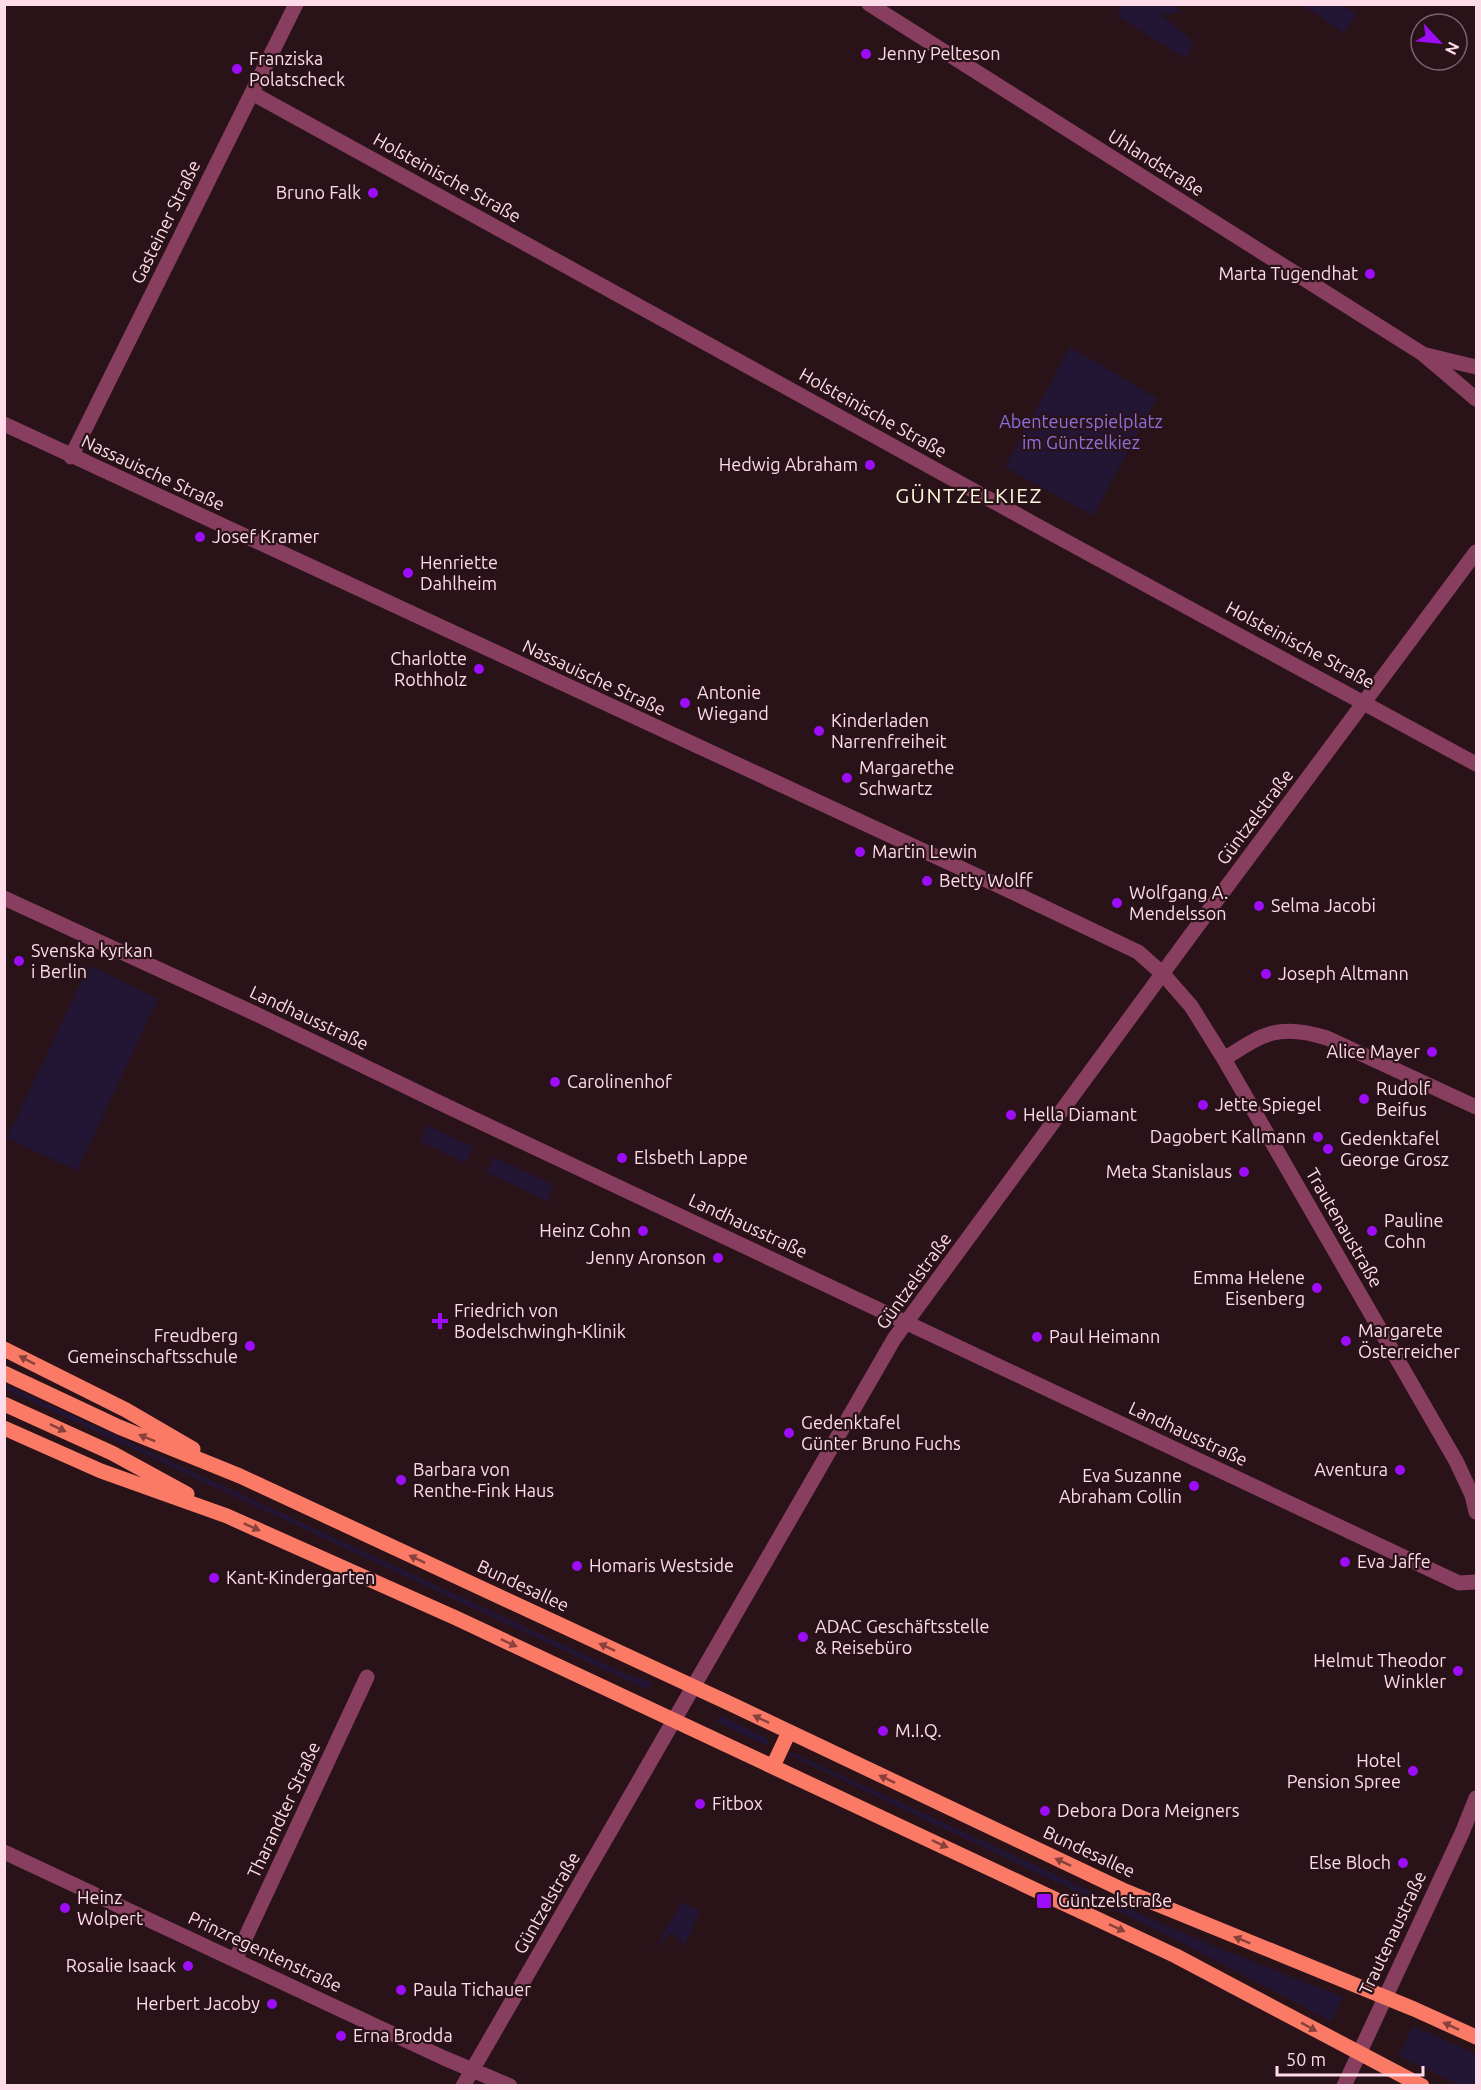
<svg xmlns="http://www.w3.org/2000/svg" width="1481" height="2090" font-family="Ubuntu,sans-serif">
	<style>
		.green { fill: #231534 }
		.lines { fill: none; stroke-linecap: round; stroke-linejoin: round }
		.minor { stroke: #873e5f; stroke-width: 15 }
		.major { stroke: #fb7a66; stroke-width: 15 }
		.oneway { fill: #88413c }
		.poi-dot { fill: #9d0df8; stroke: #2a1219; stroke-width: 2 }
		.labels { text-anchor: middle; stroke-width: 4.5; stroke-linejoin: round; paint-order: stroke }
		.poi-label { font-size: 18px; fill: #fedbe8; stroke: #2a1219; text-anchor: start }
		.street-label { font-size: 18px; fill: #fedbe8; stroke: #2a1219 }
		.park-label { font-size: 18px; fill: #8d70e0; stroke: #2a1219 }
		.quarter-label { font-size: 21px; letter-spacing: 1.5px; fill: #fefadd; stroke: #2a1219 }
	</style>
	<rect width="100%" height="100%" fill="#2a1219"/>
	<path class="green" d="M1124 5H1173L1183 11 1162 15 1194 43 1185 58 1117 16Z
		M1303 5H1341L1357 14 1344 33Z
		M1070 347 1157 398 1093 516 1005 467Z
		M89 965 158 999 77 1171 7 1138Z
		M427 1125 473 1147 465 1163 420 1141Z
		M494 1157 554 1185 547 1201 486 1172Z
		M5 1384 626 1674 652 1682 648 1690 5 1389Z
		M721 1715 768 1739 769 1744 766 1745 716 1722Z
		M791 1752 1156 1921 1231 1953 1343 1997 1331 2021 1153 1928 791 1756 790 1755Z
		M682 1902 700 1911 684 1946 672 1932 654 1950Z
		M1413 2026 1476 2054V2085H1459L1398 2056Z"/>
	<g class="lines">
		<path class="minor" d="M869 4 1423 354 1476 399
			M252 93 1047 531 1476 764
			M1426 355 1476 367
			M4 424 1010 891 1138 952 1163 974 1191 1006 1224 1059 1456 1461 1472 1495 1476 1512
			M71 457 296 4
			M4 898 256 1014 438 1102 1459 1583 1476 1582
			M1224 1059C1264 1033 1279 1023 1327 1038L1476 1107
			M4 1852 444 2058 510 2086
			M235 1960 367 1677
			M463 2086 894 1339 1190 936 1476 552
			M1344 2086 1462 1833 1476 1798"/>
		<path class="major" d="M4 1349 126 1410 193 1449
			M4 1373 119 1427 240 1476 733 1705 1125 1891 1414 2009 1476 2037
			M4 1404 112 1453 187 1494
			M4 1428 101 1471 227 1516 456 1618 1176 1956 1422 2086
			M773 1766 789 1732"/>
	</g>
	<defs><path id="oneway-solid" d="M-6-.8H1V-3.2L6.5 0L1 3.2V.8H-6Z" transform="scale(1.5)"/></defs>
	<g class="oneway">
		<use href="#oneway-solid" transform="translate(27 1360) rotate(-153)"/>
		<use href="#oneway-solid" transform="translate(58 1428) rotate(25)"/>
		<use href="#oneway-solid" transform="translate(147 1438) rotate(-158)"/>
		<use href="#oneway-solid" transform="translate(252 1527) rotate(24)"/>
		<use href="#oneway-solid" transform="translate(417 1559) rotate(-155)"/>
		<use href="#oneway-solid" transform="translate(509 1643) rotate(25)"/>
		<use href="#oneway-solid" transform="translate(607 1647) rotate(-155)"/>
		<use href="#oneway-solid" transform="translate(761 1719) rotate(-154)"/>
		<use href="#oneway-solid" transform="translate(887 1779) rotate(-155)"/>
		<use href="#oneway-solid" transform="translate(940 1844) rotate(25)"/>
		<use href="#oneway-solid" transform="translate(1063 1862) rotate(-155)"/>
		<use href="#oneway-solid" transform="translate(1117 1928) rotate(25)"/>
		<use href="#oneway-solid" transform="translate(1242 1940) rotate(-158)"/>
		<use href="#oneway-solid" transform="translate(1451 2026) rotate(-155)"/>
		<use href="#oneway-solid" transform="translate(1309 2027) rotate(29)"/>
	</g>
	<g class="poi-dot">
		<circle cx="866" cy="54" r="6"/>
		<circle cx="237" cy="69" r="6"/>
		<circle cx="373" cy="193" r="6"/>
		<circle cx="1370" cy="274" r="6"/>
		<circle cx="870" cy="465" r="6"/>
		<circle cx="200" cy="537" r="6"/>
		<circle cx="408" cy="573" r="6"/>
		<circle cx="479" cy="669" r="6"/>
		<circle cx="685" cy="703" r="6"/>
		<circle cx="819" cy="731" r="6"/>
		<circle cx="847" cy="778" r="6"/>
		<circle cx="860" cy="852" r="6"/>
		<circle cx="927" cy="881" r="6"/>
		<circle cx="1117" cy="903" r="6"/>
		<circle cx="1259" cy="906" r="6"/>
		<circle cx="19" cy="961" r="6"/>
		<circle cx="1266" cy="974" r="6"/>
		<circle cx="1432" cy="1052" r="6"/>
		<circle cx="555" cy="1082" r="6"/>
		<circle cx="1364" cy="1099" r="6"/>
		<circle cx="1203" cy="1105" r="6"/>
		<circle cx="1011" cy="1115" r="6"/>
		<circle cx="1318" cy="1137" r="6"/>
		<circle cx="1328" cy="1149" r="6"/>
		<circle cx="622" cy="1158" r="6"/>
		<circle cx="1244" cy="1172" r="6"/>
		<circle cx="643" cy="1231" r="6"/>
		<circle cx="1372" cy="1231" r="6"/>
		<circle cx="718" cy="1258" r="6"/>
		<circle cx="1317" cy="1288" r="6"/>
		<path d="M437 1312h6v6h6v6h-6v6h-6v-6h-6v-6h6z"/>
		<circle cx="1037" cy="1337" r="6"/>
		<circle cx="1346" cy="1341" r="6"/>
		<circle cx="250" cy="1346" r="6"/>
		<circle cx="789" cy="1433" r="6"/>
		<circle cx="1400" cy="1470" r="6"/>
		<circle cx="401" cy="1480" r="6"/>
		<circle cx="1194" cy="1486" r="6"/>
		<circle cx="1345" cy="1562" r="6"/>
		<circle cx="577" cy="1566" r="6"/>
		<circle cx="214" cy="1578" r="6"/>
		<circle cx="803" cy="1637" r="6"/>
		<circle cx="1458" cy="1671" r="6"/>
		<circle cx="883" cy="1731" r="6"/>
		<circle cx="1413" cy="1771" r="6"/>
		<circle cx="700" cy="1804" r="6"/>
		<circle cx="1045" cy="1811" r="6"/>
		<circle cx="1403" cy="1863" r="6"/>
		<rect x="1036" y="1893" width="16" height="16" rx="3"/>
		<circle cx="65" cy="1908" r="6"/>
		<circle cx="188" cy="1966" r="6"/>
		<circle cx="401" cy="1990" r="6"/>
		<circle cx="272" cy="2004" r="6"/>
		<circle cx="341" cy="2036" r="6"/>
	</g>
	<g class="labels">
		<g class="poi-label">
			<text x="878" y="60">Jenny Pelteson</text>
			<text x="249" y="65">Franziska<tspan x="249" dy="21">Polatscheck</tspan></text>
			<text x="361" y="199" text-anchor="end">Bruno Falk</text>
			<text x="1358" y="280" text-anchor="end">Marta Tugendhat</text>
			<text x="858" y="471" text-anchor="end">Hedwig Abraham</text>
			<text x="212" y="543">Josef Kramer</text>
			<text x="420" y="569">Henriette<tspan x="420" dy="21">Dahlheim</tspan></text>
			<text x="467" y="665" text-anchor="end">Charlotte<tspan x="467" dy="21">Rothholz</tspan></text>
			<text x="697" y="699">Antonie<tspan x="697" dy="21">Wiegand</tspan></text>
			<text x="831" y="727">Kinderladen<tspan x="831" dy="21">Narrenfreiheit</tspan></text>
			<text x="859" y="774">Margarethe<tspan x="859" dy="21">Schwartz</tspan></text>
			<text x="872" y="858">Martin Lewin</text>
			<text x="939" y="887">Betty Wolff</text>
			<text x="1129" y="899">Wolfgang A.<tspan x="1129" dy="21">Mendelsson</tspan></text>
			<text x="1271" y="912">Selma Jacobi</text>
			<text x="31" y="957">Svenska kyrkan<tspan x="31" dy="21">i Berlin</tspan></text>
			<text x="1278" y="980">Joseph Altmann</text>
			<text x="1420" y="1058" text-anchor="end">Alice Mayer</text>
			<text x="567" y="1088">Carolinenhof</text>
			<text x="1376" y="1095">Rudolf<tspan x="1376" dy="21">Beifus</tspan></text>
			<text x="1215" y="1111">Jette Spiegel</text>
			<text x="1023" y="1121">Hella Diamant</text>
			<text x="1306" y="1143" text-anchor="end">Dagobert Kallmann</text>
			<text x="1340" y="1145">Gedenktafel<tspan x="1340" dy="21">George Grosz</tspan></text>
			<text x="634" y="1164">Elsbeth Lappe</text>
			<text x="1232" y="1178" text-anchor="end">Meta Stanislaus</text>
			<text x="1384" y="1227">Pauline<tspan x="1384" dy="21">Cohn</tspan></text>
			<text x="631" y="1237" text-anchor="end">Heinz Cohn</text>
			<text x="706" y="1264" text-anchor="end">Jenny Aronson</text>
			<text x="1305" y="1284" text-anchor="end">Emma Helene<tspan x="1305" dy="21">Eisenberg</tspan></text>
			<text x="454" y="1317">Friedrich von<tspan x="454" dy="21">Bodelschwingh-Klinik</tspan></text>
			<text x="1358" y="1337">Margarete<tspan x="1358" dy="21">Österreicher</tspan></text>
			<text x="238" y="1342" text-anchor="end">Freudberg<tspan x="238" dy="21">Gemeinschaftsschule</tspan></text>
			<text x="1049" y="1343">Paul Heimann</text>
			<text x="801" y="1429">Gedenktafel<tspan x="801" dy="21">Günter Bruno Fuchs</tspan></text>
			<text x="413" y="1476">Barbara von<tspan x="413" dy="21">Renthe-Fink Haus</tspan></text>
			<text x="1388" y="1476" text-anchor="end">Aventura</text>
			<text x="1182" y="1482" text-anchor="end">Eva Suzanne<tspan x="1182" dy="21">Abraham Collin</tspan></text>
			<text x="1357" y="1568">Eva Jaffe</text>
			<text x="589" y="1572">Homaris Westside</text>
			<text x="226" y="1584">Kant-Kindergarten</text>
			<text x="815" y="1633">ADAC Geschäftsstelle<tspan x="815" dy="21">&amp; Reisebüro</tspan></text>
			<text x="1446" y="1667" text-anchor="end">Helmut Theodor<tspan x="1446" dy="21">Winkler</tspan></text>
			<text x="895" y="1737">M.I.Q.</text>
			<text x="1401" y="1767" text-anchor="end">Hotel<tspan x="1401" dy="21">Pension Spree</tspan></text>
			<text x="712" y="1810">Fitbox</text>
			<text x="1057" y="1817">Debora Dora Meigners</text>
			<text x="1391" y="1869" text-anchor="end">Else Bloch</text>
			<text x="77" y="1904">Heinz<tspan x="77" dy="21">Wolpert</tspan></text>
			<text x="1058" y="1907">Güntzelstraße</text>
			<text x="176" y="1972" text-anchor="end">Rosalie Isaack</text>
			<text x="413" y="1996">Paula Tichauer</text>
			<text x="260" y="2010" text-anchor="end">Herbert Jacoby</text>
			<text x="353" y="2042">Erna Brodda</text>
		</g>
		<g class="street-label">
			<text transform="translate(1156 163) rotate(32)" y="6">Uhlandstraße</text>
			<text transform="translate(447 178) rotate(29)" y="6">Holsteinische Straße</text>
			<text transform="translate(166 222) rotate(-64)" y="6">Gasteiner Straße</text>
			<text transform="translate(873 413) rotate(29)" y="6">Holsteinische Straße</text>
			<text transform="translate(153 473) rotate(25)" y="6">Nassauische Straße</text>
			<text transform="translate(1300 645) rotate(28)" y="6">Holsteinische Straße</text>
			<text transform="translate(594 678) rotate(25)" y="6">Nassauische Straße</text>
			<text transform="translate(1255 817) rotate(-53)" y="6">Güntzelstraße</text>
			<text transform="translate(309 1018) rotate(25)" y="6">Landhausstraße</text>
			<text transform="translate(748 1226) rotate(25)" y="6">Landhausstraße</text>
			<text transform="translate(1344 1228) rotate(60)" y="6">Trautenaustraße</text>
			<text transform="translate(914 1281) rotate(-54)" y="6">Güntzelstraße</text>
			<text transform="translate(1188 1434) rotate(25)" y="6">Landhausstraße</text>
			<text transform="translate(523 1586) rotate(25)" y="6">Bundesallee</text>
			<text transform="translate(284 1810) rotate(-65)" y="6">Tharandter Straße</text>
			<text transform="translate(1089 1852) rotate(25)" y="6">Bundesallee</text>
			<text transform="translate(547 1903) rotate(-60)" y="6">Güntzelstraße</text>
			<text transform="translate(1393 1933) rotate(-65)" y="6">Trautenaustraße</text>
			<text transform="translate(265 1952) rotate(25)" y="6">Prinzregentenstraße</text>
		</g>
		<g class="park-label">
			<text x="1081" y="428">Abenteuerspielplatz<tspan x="1081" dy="21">im Güntzelkiez</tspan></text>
		</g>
		<g class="quarter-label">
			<text x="969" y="503">GÜNTZELKIEZ</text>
		</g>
	</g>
	<rect width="1481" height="2090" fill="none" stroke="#fedbe8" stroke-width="12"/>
	<g transform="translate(1439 42) rotate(116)"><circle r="28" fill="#2a1219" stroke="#7f626c" stroke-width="1.5"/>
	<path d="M0-4.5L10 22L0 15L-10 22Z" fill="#9d0df8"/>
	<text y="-9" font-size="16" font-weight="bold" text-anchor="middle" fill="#fedbe8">N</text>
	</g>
	<path d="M1277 2066v9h146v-9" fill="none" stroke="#fedbe8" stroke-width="3"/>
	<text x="1286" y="2066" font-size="18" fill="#fedbe8" stroke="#2a1219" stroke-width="4.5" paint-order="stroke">50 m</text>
</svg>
